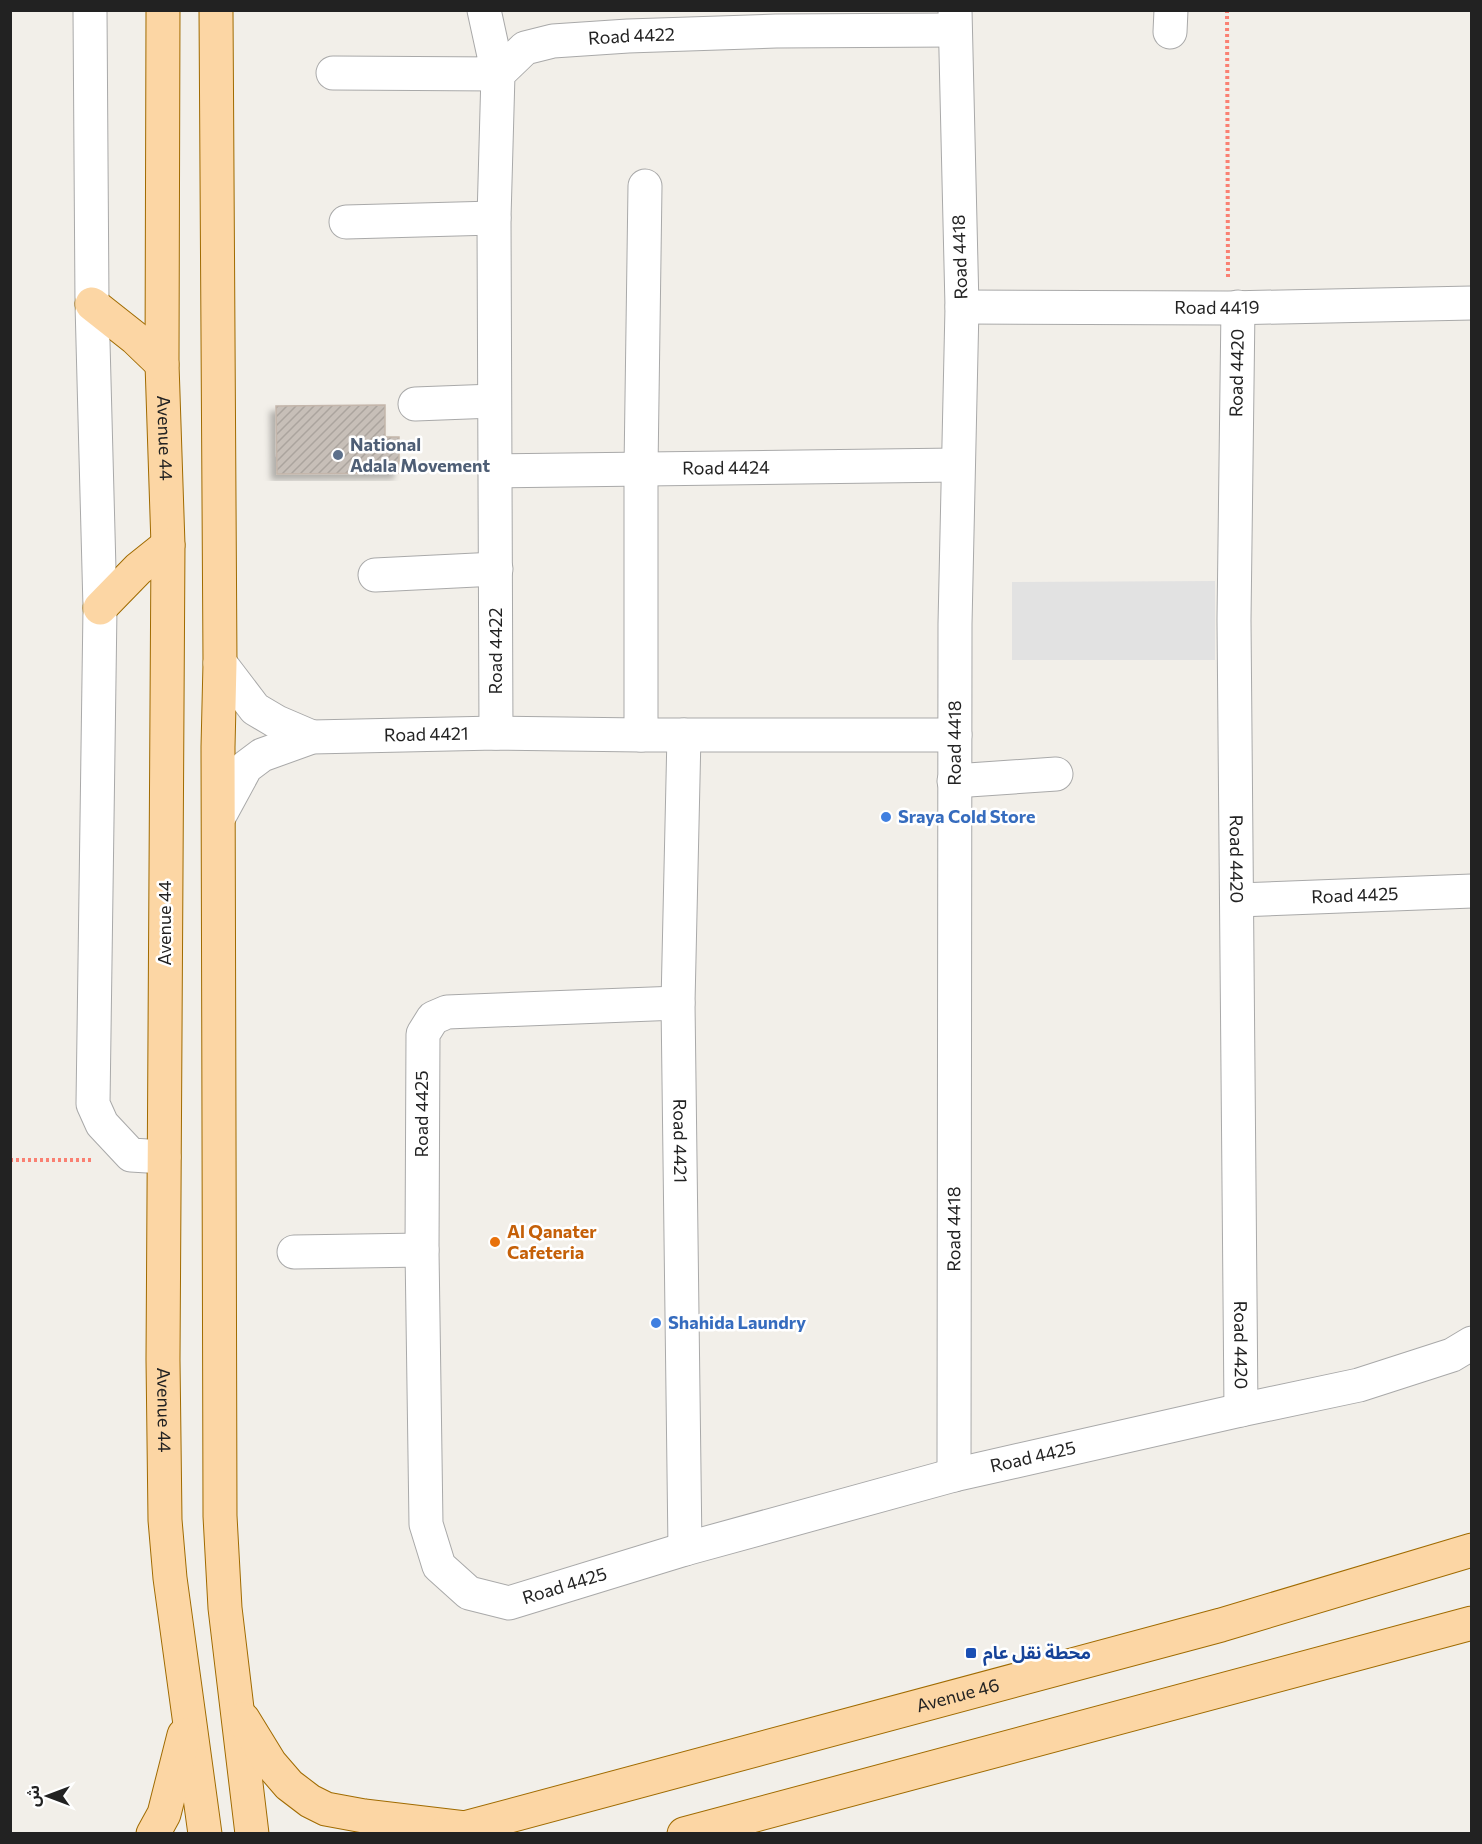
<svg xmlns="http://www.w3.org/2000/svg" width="1482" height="1844" font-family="Commissioner,'Noto Sans Arabic',sans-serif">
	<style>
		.parking { fill: #e2e2e2 }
		.building { fill: url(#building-hatch); stroke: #c4b6ab; stroke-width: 1.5; filter: url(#shadow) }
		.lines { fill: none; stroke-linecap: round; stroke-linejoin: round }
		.minor-casing { stroke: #a9a9a9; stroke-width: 35 }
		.major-casing { stroke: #a06b00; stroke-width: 35 }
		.path { stroke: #fa8072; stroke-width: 4; stroke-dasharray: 3 3; stroke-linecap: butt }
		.minor { stroke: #fff; stroke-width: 33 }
		.major { stroke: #fcd6a4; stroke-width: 33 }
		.service-dot { fill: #5c6f8a; stroke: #fff; stroke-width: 2 }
		.shop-dot { fill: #3f7fe0; stroke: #fff; stroke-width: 2 }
		.food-dot { fill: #e8710a; stroke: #fff; stroke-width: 2 }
		.transit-dot { fill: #1a4fb4; stroke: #fff; stroke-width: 2 }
		.labels { text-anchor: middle; stroke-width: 5; stroke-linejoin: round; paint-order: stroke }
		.street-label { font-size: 18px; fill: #222; stroke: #fff }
		.service-label { font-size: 18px; font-weight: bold; fill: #4e5e75; stroke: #fff; text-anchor: start }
		.shop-label { font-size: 18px; font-weight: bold; fill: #366cbe; stroke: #fff; text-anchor: start }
		.food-label { font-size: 18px; font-weight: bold; fill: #c56008; stroke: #fff; text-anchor: start }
		.transit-label { font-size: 18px; font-weight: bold; fill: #164399; stroke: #fff; text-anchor: start }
	</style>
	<defs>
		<pattern id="building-hatch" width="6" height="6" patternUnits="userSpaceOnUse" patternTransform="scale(1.5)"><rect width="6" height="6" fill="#c7bfb8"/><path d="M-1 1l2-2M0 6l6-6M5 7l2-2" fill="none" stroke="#aba49e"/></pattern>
		<filter id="shadow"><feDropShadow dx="-5.5" dy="5.5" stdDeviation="3" flood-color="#0004"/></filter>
	</defs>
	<rect width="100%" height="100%" fill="#f2efe9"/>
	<path class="parking" d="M1215 581V660H1012V582Z"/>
	<path class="building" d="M385 405V437H399V473L277 474 276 406Z"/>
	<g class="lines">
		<defs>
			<g id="minor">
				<path d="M90 10 92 304 100 608 93 1104 102 1124 131 1155 164 1157"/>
				<path d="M1170 32 1171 10"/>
				<path d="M333 73 498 74 484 10"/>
				<path d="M346 222 494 218"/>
				<path id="s1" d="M962 307 1228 308 1472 303"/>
				<path id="s2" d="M1238 307 1234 620 1241 1410"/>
				<path d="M415 404 494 401"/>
				<path id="s3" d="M495 471 957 465"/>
				<path d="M375 575 496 569"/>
				<path d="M220 663 255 709 277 722 312 737"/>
				<path id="s4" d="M496 733 494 218 498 74 525 48 553 41 628 36 776 31 954 30"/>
				<path d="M641 735V469L645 186"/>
				<path id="s5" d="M684 735 678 1003 685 1549"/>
				<path d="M954 781 1056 774"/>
				<path id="s6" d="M220 815 246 767 262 755 312 737 496 733 641 735H955"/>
				<path id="s7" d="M1238 900 1472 891"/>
				<path id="s8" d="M678 1003 447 1012 433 1018 423 1034 422 1250 426 1524 439 1566 469 1593 509 1603 685 1549 954 1475 1241 1410 1359 1385 1452 1355 1472 1343"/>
				<path d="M294 1252 422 1250"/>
				<path id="s9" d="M954 1475 955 624 962 307 955 10"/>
			</g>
			<g id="major">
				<path id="s10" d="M163 10 162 364 168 545 163 1360 165 1520 170 1578 205 1834"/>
				<path d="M216 10 220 663 218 747 220 1516 225 1608 252 1834"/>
				<path d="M92 304 135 338 162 364"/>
				<path d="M100 608 138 569 168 545"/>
				<path d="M243 1719 270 1763 289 1785 310 1801 326 1809 364 1816 465 1828"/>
				<path d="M153 1834 164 1814 184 1735"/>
				<path id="s11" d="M442 1834 1221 1625 1472 1550"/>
				<path d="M684 1834 1472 1623"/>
			</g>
		</defs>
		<use href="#minor" class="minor-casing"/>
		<use href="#major" class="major-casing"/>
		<path class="path" d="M1227 10 1228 277
			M10 1160H91"/>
		<use href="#minor" class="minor"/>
		<use href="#major" class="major"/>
	</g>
	<circle class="service-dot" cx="338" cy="455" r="6"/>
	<g class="shop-dot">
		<circle cx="886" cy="817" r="6"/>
		<circle cx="656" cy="1323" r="6"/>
	</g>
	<circle class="food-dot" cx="495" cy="1242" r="6"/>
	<rect class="transit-dot" x="965" y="1647" width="12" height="12" rx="3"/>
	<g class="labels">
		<g class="street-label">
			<text dy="6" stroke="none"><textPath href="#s4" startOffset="804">Road 4422</textPath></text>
			<text transform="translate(960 257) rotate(-92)" y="6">Road 4418</text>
			<text dy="6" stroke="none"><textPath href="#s1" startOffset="255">Road 4419</textPath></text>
			<text transform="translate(1237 373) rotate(-89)" y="6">Road 4420</text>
			<text dy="6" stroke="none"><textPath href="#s10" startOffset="428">Avenue 44</textPath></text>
			<text dy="6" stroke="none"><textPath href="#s3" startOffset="231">Road 4424</textPath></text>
			<text transform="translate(496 651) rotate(-90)" y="6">Road 4422</text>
			<text dy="6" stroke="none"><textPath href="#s6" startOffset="242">Road 4421</textPath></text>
			<text dy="6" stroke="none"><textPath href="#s9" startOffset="732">Road 4418</textPath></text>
			<text dy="6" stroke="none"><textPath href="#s2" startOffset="552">Road 4420</textPath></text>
			<text dy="6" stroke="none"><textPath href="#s7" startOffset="117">Road 4425</textPath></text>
			<text transform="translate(165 923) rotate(-90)" y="6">Avenue 44</text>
			<text transform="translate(422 1114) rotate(-90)" y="6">Road 4425</text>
			<text dy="6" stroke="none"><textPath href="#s5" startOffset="406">Road 4421</textPath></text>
			<text dy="6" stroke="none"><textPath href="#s9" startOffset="246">Road 4418</textPath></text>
			<text dy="6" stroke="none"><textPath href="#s2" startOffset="1038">Road 4420</textPath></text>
			<text dy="6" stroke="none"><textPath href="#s10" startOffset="1400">Avenue 44</textPath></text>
			<text dy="6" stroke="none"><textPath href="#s8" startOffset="1425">Road 4425</textPath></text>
			<text dy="6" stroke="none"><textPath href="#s8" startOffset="939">Road 4425</textPath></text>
			<text dy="6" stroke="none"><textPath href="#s11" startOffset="534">Avenue 46</textPath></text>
		</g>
		<g class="service-label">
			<text x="350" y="451">National<tspan x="350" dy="21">Adala Movement</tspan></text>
		</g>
		<g class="shop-label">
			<text x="898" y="823">Sraya Cold Store</text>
			<text x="668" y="1329">Shahida Laundry</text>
		</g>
		<g class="food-label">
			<text x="507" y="1238">Al Qanater<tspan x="507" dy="21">Cafeteria</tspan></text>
		</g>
		<g class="transit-label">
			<text x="983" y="1659">محطة نقل عام</text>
		</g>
	</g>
	<rect width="1482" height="1844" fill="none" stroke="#222222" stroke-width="24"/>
	<g transform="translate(48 1796) rotate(270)" stroke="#ffffff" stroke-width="4.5" paint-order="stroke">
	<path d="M0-4.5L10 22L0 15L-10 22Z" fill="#222222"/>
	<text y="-9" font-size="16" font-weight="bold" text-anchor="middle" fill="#222222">ش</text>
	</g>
</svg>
